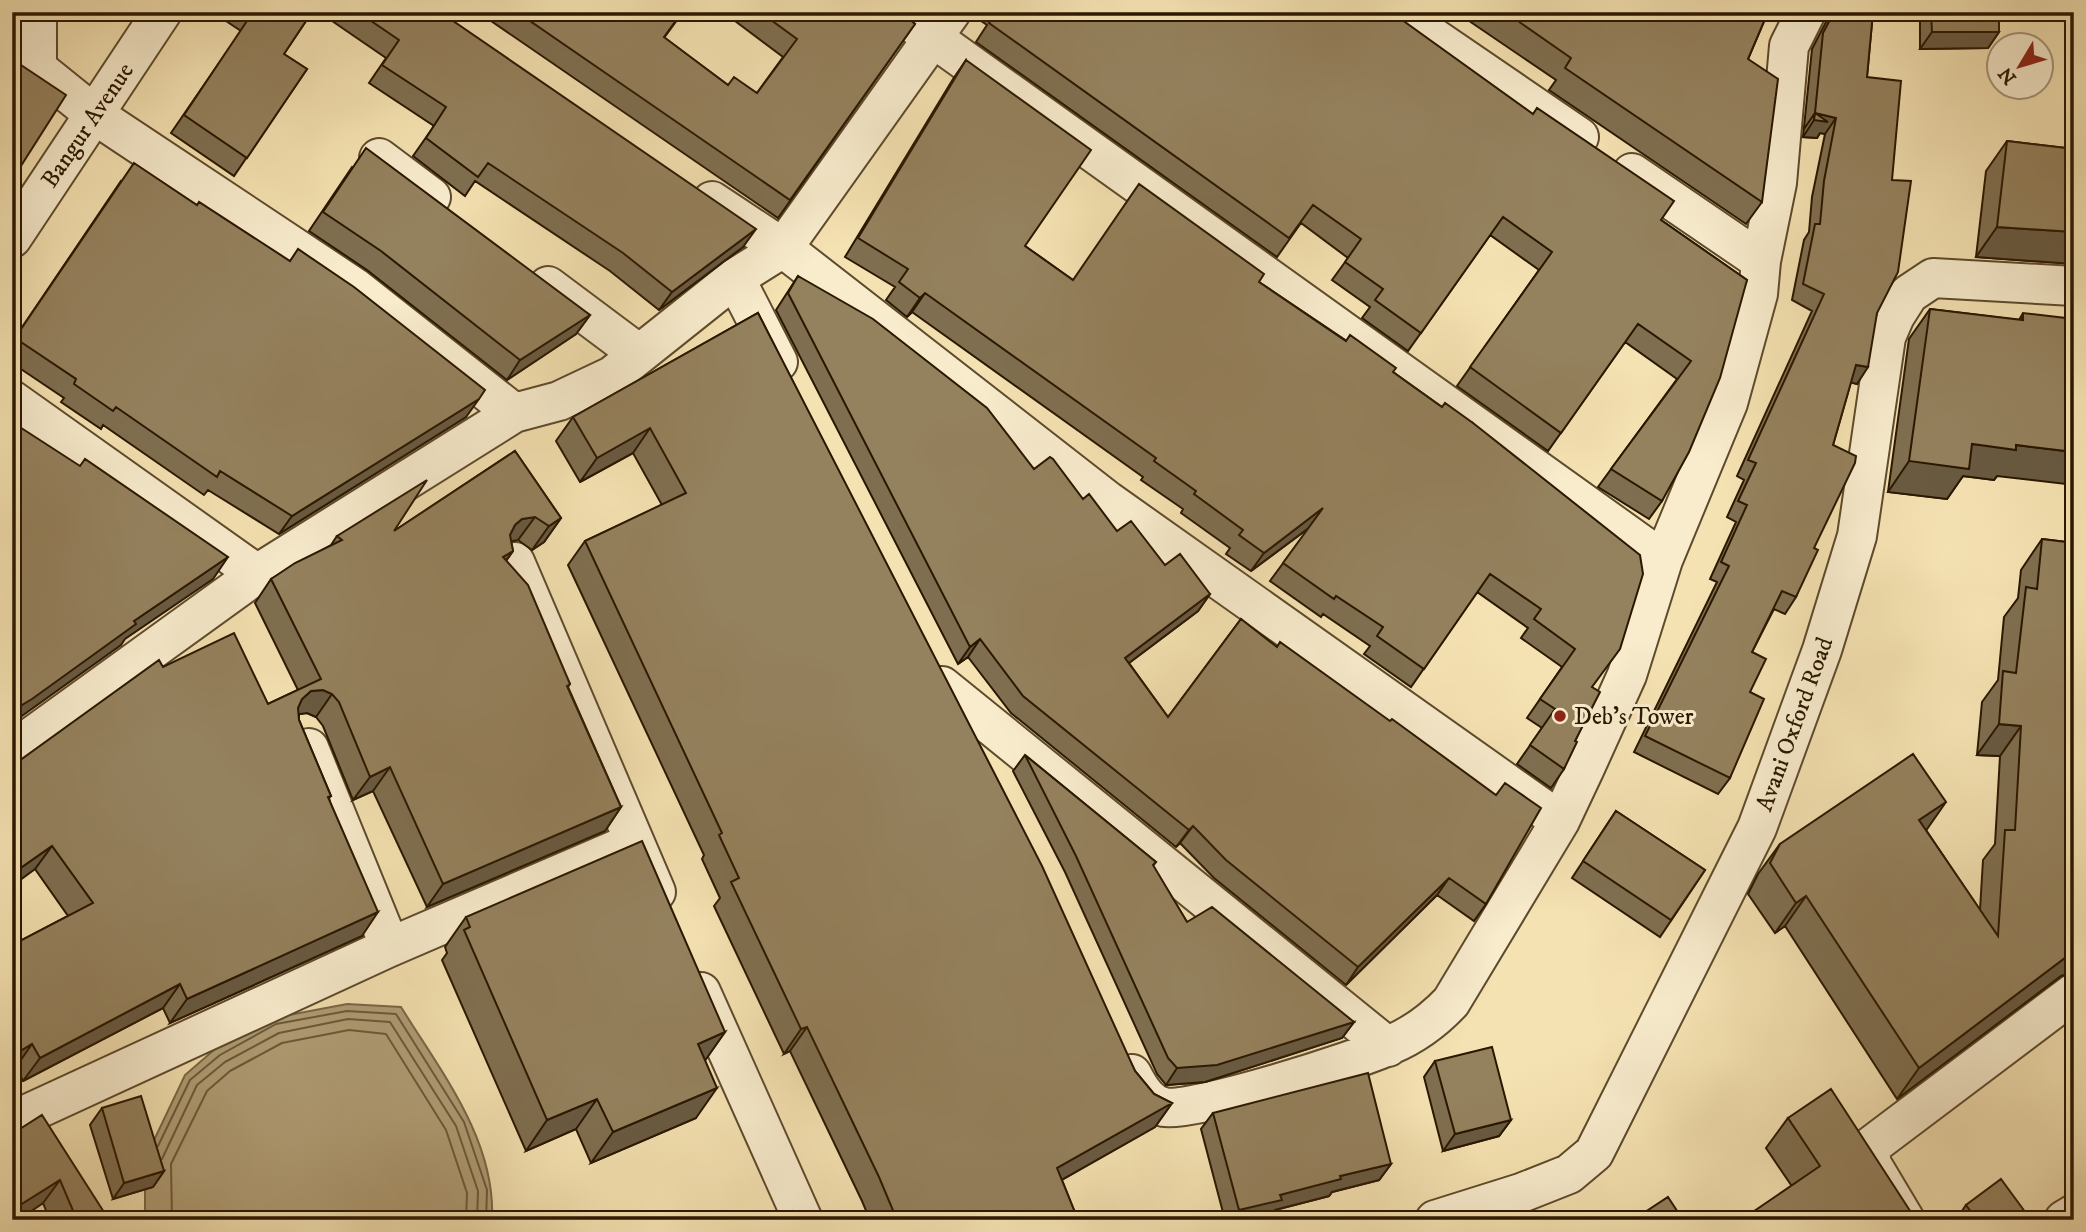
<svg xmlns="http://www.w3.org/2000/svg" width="2086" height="1232" font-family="'IM FELL DW Pica',serif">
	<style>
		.water { fill: #b09d75; stroke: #7a6746; stroke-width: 2 }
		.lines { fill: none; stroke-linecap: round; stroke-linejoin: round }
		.shore { stroke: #6d5a3a; stroke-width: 2 }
		.minor-casing { stroke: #5d4a2c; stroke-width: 42 }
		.minor { stroke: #f8eccd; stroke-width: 38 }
		.wall { fill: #7f6f50; stroke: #2a1700; stroke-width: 2 }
		.shaded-wall { fill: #685a41; stroke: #2a1700; stroke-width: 2 }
		.building { fill: #94815d; stroke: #2a1700; stroke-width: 2 }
		.poi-dot { fill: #8f2418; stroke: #f8eccd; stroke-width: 2.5 }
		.labels { text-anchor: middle; stroke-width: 6; stroke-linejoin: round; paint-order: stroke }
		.street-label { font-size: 24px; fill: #2a1700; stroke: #f8eccd }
		.poi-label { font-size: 24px; fill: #2a1700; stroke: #f8eccd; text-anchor: start }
	</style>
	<rect width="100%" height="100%" fill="#f5e2b2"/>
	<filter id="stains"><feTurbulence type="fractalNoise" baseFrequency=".00286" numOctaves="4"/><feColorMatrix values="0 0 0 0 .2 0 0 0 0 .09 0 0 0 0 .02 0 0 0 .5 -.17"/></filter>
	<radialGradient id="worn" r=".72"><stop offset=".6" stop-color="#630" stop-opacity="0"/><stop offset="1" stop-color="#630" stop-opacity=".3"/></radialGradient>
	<path class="water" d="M347 1004 401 1007C441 1072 496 1140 492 1220H145V1159L185 1075 215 1049 273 1018Z"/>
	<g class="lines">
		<path class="shore" d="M158 1146 190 1080 220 1055 276 1024 347 1011 396 1014 464 1122 487 1190 486 1220
			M162 1159 197 1085 225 1062 279 1033 348 1019 390 1022 456 1126 478 1191 477 1220
			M172 1220 171 1164 207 1091 230 1071 282 1043 349 1030 386 1034 446 1130 467 1193 466 1220"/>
		<defs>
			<path id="minor" d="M897 12 1663 560
				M1396 12 1579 137
				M12 48 95 115 354 287 514 413
				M37 65V12
				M379 158 431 197
				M1632 173 1761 261
				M712 201 783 248 1108 501 1560 821
				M12 238 162 12
				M735 278 778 362
				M548 286 639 354
				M12 400 257 574
				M515 562 656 892
				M942 686 1388 1047
				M309 748 390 947
				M12 751 257 574 514 413 559 401 612 376 735 278 783 248 951 12
				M701 992 803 1220
				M1132 1074C1139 1088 1148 1104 1164 1107 1192 1113 1359 1060 1390 1045 1414 1035 1433 1021 1451 1002L1560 821 1585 768 1627 675 1663 560 1728 403 1758 294 1761 261 1777 183 1789 46 1806 12
				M12 1121 390 947 634 842
				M1435 1220 1521 1193 1569 1174 1594 1153 1757 828 1822 650 1857 536 1886 337 1895 316 1909 294 1933 278 2074 286
				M1905 1220 1871 1163V1146L2074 993
				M2064 1220 2074 1214"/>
		</defs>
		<use href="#minor" class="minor-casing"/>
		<use href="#minor" class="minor"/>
	</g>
	<path class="wall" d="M232 12H312L284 54 307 69 234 176 171 133 241 31 226 21Z
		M319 12H440L743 247 659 310 610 271 475 181 465 196 413 156 434 126 369 83 386 58Z
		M478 12H683L664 38 728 85 757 93 783 57 723 12 720 17 714 12H901L915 24 778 218Z
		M972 12H1391L1661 220 1747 280 1662 501 1649 519 1598 487 1677 379 1625 342 1548 451 1457 386 1539 270 1490 235 1408 351 1362 318 1370 307 1332 280 1348 258 1301 223 1277 257 976 42 987 25 972 15Z
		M1456 12H1768L1748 59 1762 202 1746 224 1549 90 1556 80Z
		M1832 12H1873L1867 77 1877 313 1857 384 1851 382 1833 445 1814 548 1796 597 1785 614 1774 609 1752 652 1750 692 1730 778 1718 794 1634 752 1717 582 1710 579 1736 522 1727 517 1744 480 1737 476 1812 311 1792 300 1804 240 1809 232 1812 197 1825 134 1820 133 1817 138 1803 137 1812 49 1826 22Z
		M1920 12H1999V32L1988 48 1920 49Z
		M2074 35V71L2071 70Z
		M966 60 1025 246 1073 280 1259 282 1393 372 1442 407 1473 423 1592 687 1564 769 1551 788 1517 764 1542 728 1527 718 1562 667 1521 638 1528 628 1477 592 1411 687 1364 654 1370 646 1323 614 1321 617 1270 581 1309 528 1251 571 1226 554 1230 548 1181 513 1183 509 1141 480 1143 477 912 312 907 317 886 300 895 287 845 257 953 79Z
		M2007 141 2074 149V264L1976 257 1986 171Z
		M352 167 590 315 576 334 507 380 367 270 309 231Z
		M121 181 466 417 279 534 208 490 204 495 103 425 101 429 61 402 64 398 12 363V342Z
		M798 276 1034 469 1083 499 1117 531 1165 565 1210 594 1198 611 1129 663 1168 717 1241 619 1486 904 1474 921 1437 895 1346 985 1214 878 1180 843 1176 847 1011 713 968 657 958 664 776 310Z
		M1930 309 2019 320 2023 313 1997 476 1994 480 1963 476 1947 499 1888 492 1909 339Z
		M758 313 1135 1071 1154 1094 1172 1103 1155 1127 1062 1180 1078 1220H870L862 1201 790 1051 784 1054 714 906 720 898 702 859 704 855 568 565 585 541 662 505 633 453 580 482 556 441 573 417Z
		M515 451 561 518 544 542 532 550 518 540 511 541 513 551 506 561 570 684 568 687 621 807 605 831 427 907 373 791 353 800 323 726 316 717 307 713 299 714V720L331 796 329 798 362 936 170 1023 163 1008 23 1081 16 1067 20 941 68 916 35 869 163 667 268 704 298 690 255 603 271 579 331 545 337 536 394 531Z
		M2042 539 2074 543V972L2061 976 1897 1099 1785 926 1775 933 1748 894 1758 874 1780 844 1926 830 1980 910 1983 860 1995 844 2000 756 1977 755 1982 702 1998 680 2004 617 2018 598 2021 570Z
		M1025 755 1156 862 1153 866 1187 922 1354 1022 1342 1038 1205 1082 1166 1085 1157 1074 1065 872 1013 771Z
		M1616 811 1705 870 1660 937 1572 878Z
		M466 917 725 1032 705 1060 696 1118 591 1163 576 1129 526 1151 442 960 447 953 445 947Z
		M1435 1061 1511 1120 1499 1136 1443 1151 1424 1077Z
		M102 1108 164 1171 153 1187 113 1199 90 1125Z
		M1213 1113 1391 1164 1379 1180 1332 1192 1329 1196 1275 1210 1270 1216 1255 1220H1225L1201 1129Z
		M1788 1118 1916 1220 1791 1185 1766 1148Z
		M12 1134 109 1220H50L43 1203 18 1220H12Z
		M1966 1205 2031 1220H1956Z"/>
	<path class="shaded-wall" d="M1932 32H1999L1988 48 1920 49Z
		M1815 113 1804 129 1815 113 1836 118 1825 134 1820 133 1817 138 1803 137 1814 120Z
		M1997 227 2074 232V264L1976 257Z
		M756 229 743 247 659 310 672 292Z
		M925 293 912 312 907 317 920 298Z
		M590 315 576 334 507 380 520 360Z
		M1856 365 1868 367 1857 384 1845 381Z
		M479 399 466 417 279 534 292 516Z
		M650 428 633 453 580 482 597 458Z
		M1972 444 2016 445 2074 452V485L1997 476 1994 480 1963 476 1947 499 1888 492 1909 461Z
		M1323 508 1310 527 1251 571 1264 553Z
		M535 517 518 540 506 542 515 525 522 519Z
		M561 518 544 542 532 550 549 526Z
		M513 551 496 574 503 557Z
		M228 557 213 579 125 639 121 645 12 723V711L134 621Z
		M1210 594 1198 611 1113 675 1125 658Z
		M980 639 968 657 958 664 970 647Z
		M323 690 332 694 316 717 307 713 294 715 302 699 311 691Z
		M1999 724 2021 726 2000 756 1977 755Z
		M390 767 373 791 353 800 370 777Z
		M1946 802 1925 832 1919 820Z
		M621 807 605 831 427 907 443 884Z
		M1193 826 1180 843 1176 847 1189 830Z
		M52 846 35 869 12 886V874Z
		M1449 878 1437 895 1346 985 1358 967Z
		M1806 896 1785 926 1775 933 1796 903Z
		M378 912 362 936 170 1023 187 999Z
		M2074 951V972L2061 976 1897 1099 1919 1068Z
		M180 984 163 1008 23 1081 40 1058Z
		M1354 1022 1342 1038 1205 1082 1166 1085 1177 1068Z
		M807 1027 790 1051 784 1054 801 1029Z
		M725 1032 704 1062 698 1044Z
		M32 1044 16 1067 12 1069V1056Z
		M717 1088 696 1118 591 1163 613 1132Z
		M597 1099 576 1129 526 1151 547 1120Z
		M1172 1103 1155 1127 1040 1192 1057 1168Z
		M1511 1120 1499 1136 1443 1151 1455 1134Z
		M1391 1164 1379 1180 1332 1192 1329 1196 1275 1210 1270 1216 1255 1220H1232L1239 1210 1280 1195 1340 1176Z
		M164 1171 153 1187 113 1199 124 1183Z
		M60 1180 43 1203 18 1220H12V1210Z"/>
	<path class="building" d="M253 12H312L284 54 307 69 247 158 184 115Z
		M358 12H440L756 229 672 292 623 253 488 163 478 177 426 138 446 107 382 65 399 40Z
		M517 12H682L664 37 728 85 734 77 757 93 797 39 760 12H901L915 24 790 200Z
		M996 12H1391L1533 114 1537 108 1674 201 1661 220 1747 280 1720 378 1689 452 1662 501 1611 469 1691 361 1638 324 1561 433 1470 367 1552 252 1503 217 1421 333 1375 300 1383 289 1345 262 1361 239 1313 205 1289 238 989 23Z
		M1505 12H1768L1748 59 1778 79 1762 202 1565 68 1571 58Z
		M1834 12H1873L1867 77 1901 81 1892 180 1911 181 1898 272 1877 313 1868 367 1856 365 1833 445 1856 456 1855 463 1814 548 1818 550 1796 597 1782 591 1752 652 1766 659 1750 692 1764 699 1730 778 1645 736 1729 566 1721 562 1747 505 1738 501 1756 463 1748 460 1824 294 1803 284 1815 224H1820L1824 181 1836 118 1815 113 1823 33Z
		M1931 12H1999V32H1932Z
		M12 59 66 95 12 180Z
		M966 60 1091 150 1025 246 1073 280 1139 184 1264 274 1259 282 1346 341 1350 335 1396 368 1393 372 1442 407 1445 403 1473 423 1640 555 1643 574 1620 649 1592 687 1600 692 1575 741 1577 742 1564 769 1530 745 1555 709 1540 699 1575 649 1534 619 1541 609 1490 574 1424 669 1377 636 1383 627 1336 596 1334 599 1283 563 1323 508 1264 553 1239 535 1243 530 1194 494 1196 491 1154 461 1156 458 925 293 920 298 899 282 908 269 858 238Z
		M1815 113 1828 122 1814 120Z
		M2007 141 2074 149V232L1997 227Z
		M366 148 590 315 520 360 381 251 323 212Z
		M134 163 197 205 199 202 290 261 298 249 354 287 485 390 479 399 292 516 220 471 217 477 116 407 113 411 74 384 76 379 15 338Z
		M798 276 873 319 987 408 1034 469 1050 457 1053 459 1083 499 1089 494 1117 531 1131 521 1165 565 1180 554 1210 594 1125 658 1168 717 1241 619 1277 647 1280 642 1390 721 1392 719 1496 795 1505 783 1541 808 1486 904 1449 878 1358 967 1226 860 1193 826 1189 830 1023 696 980 639 970 647 788 293Z
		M1930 309 2023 320V313L2074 319V452L2016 445V450L1972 444 1969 469 1909 461Z
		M758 313 1042 866 1135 1071 1154 1094 1172 1103 1057 1168 1078 1220H897L879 1177 807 1027 801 1029 731 882 739 878 719 835 722 833 585 541 686 493 650 428 597 458 573 417Z
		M12 422 80 466 85 459 228 557 134 621 136 624 32 699 12 711Z
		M515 451 561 518 549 526 535 517 522 519 515 525 510 535 513 551 503 557 528 585 570 684 567 686 621 807 443 884 390 767 370 777 339 702 332 694 323 690 311 691 302 699 298 708 299 720 331 796 328 797 378 912 187 999 180 984 40 1058 32 1044 12 1056V931L20 941 93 903 52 846 12 874V766L159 660 163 667 234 633 268 704 321 679 271 579 295 563 342 540 337 536 427 480 394 531Z
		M2042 539 2074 543V951L1919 1068 1806 896 1796 903 1770 863 1780 844 1913 754 1946 802 1919 820 1998 936 2005 830H2015L2021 726 1999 724 2003 671 2016 673 2026 587 2037 589Z
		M1025 755 1156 862 1153 865 1187 922 1212 907 1354 1022 1217 1065 1177 1068 1168 1058 1076 856Z
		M1616 811 1705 870 1671 920 1583 861Z
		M642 841 725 1032 698 1044 717 1088 613 1132 597 1099 547 1120 464 930 470 927 466 917Z
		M1492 1047 1511 1120 1455 1134 1435 1061Z
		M1368 1073 1391 1164 1340 1176 1341 1179 1280 1195 1282 1200 1239 1210 1213 1113Z
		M1831 1089 1916 1220H1741L1820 1166 1788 1118Z
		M141 1096 164 1171 124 1183 102 1108Z
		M42 1115 109 1220H77L60 1180 12 1210V1134Z
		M2001 1179 2031 1220H1977L1966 1205Z
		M1668 1197 1683 1220H1633Z
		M792 1211 795 1220H762Z
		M1546 1215 1549 1220H1539Z"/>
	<circle class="poi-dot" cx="1560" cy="716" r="7"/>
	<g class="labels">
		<g class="street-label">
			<text transform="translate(87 125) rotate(-56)" y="8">Bangur Avenue</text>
			<text transform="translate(1794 724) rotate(-70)" y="8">Avani Oxford Road</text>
		</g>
		<g class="poi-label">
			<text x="1574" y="724">Deb's Tower</text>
		</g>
	</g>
	<rect width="2086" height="1232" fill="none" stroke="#f5e2b2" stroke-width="42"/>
	<rect x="14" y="14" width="2058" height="1204" fill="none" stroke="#2a1700" stroke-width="3.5"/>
	<rect x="21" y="21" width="2044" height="1190" fill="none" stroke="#2a1700" stroke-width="2"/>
	<g transform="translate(2020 66) rotate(232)"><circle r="33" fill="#f8eccd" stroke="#a6977b" stroke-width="2"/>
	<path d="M0-5L12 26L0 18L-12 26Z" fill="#8f2418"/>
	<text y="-10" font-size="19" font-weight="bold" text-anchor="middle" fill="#2a1700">N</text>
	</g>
	<rect width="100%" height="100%" filter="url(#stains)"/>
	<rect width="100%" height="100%" fill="url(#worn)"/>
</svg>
